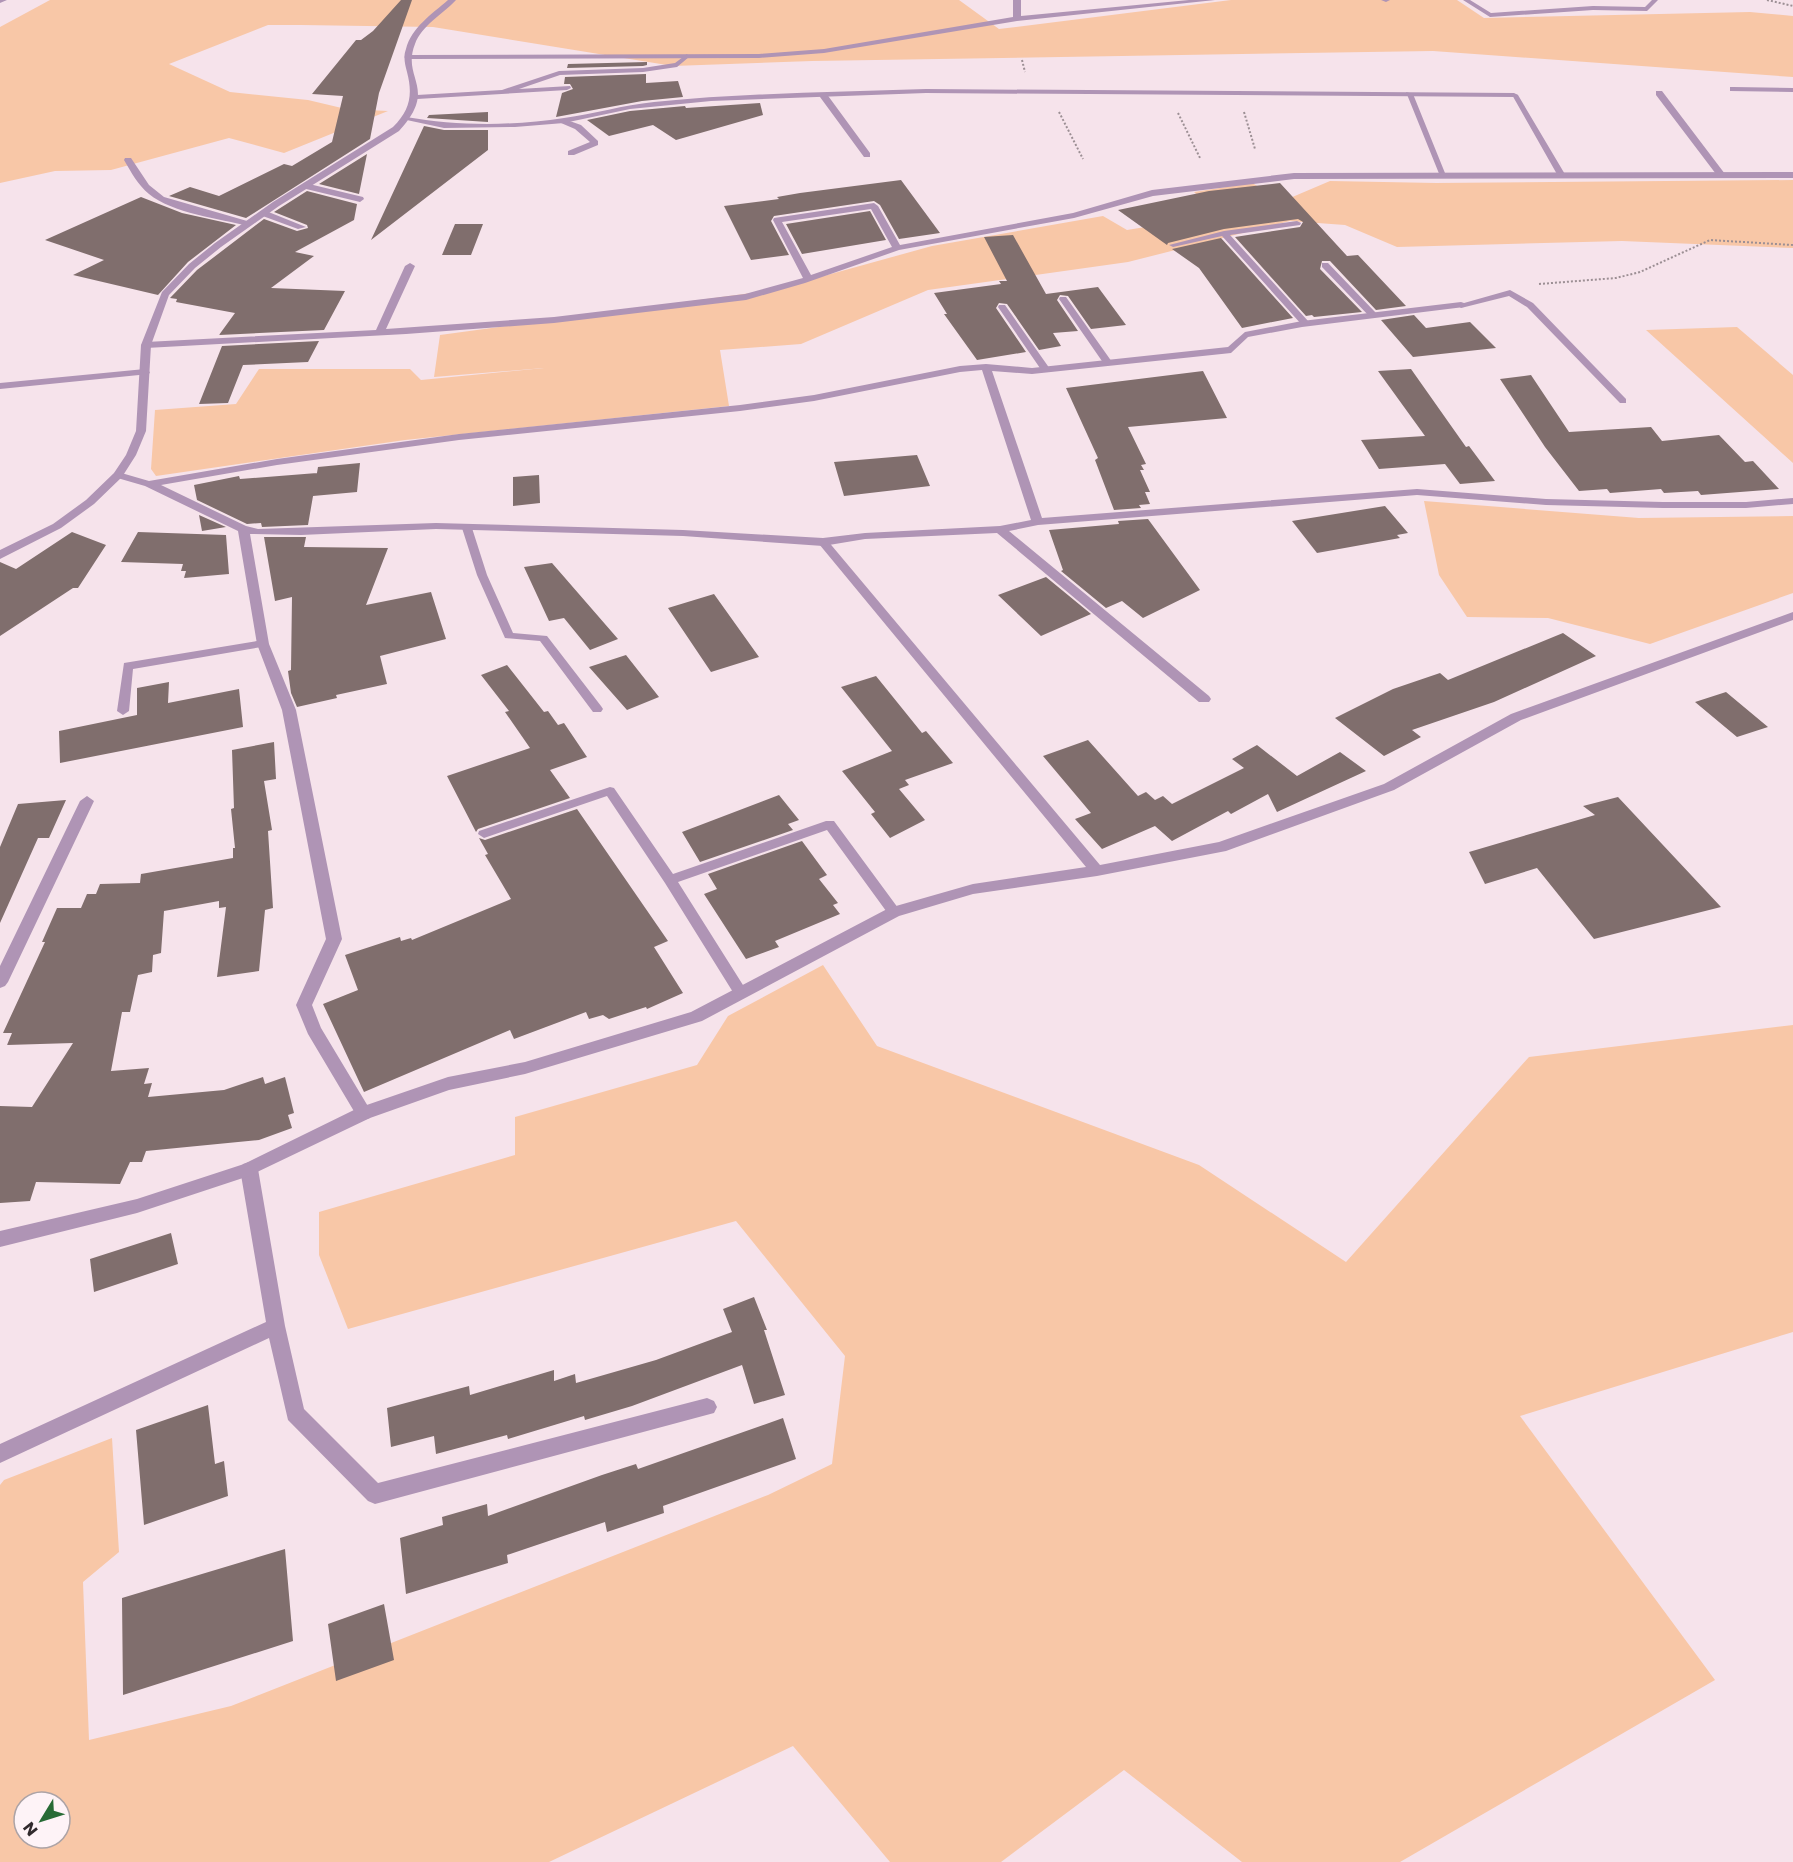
<svg xmlns="http://www.w3.org/2000/svg" width="1793" height="1862" font-family="Poppins,sans-serif">
	<style>
		.green { fill: #f8c7a7; fill-rule: evenodd }
		.building { fill: #806e6d }
		.lines { fill: none; stroke-linecap: round; stroke-linejoin: round }
		.path { stroke: #9c8f94; stroke-width: 2; stroke-dasharray: 2 2; stroke-linecap: butt }
		.service { fill: #af94b5; fill-rule: evenodd }
		.minor { fill: #af94b5; fill-rule: evenodd }
		.tertiary { fill: #af94b5; fill-rule: evenodd }
	</style>
	<rect width="100%" height="100%" fill="#f6e3eb"/>
	<path class="green" d="M50 0H959L999 29 1231 0H1457L1484 18 1750 12 1793 16V77L1433 51 812 61 673 66 433 27 301 25H268L169 64 230 92 308 100 346 109 388 111 284 153 229 138 111 170 55 171 0 183V27Z
		M1793 180V248L1622 241 1397 247 1345 225 1290 221 1128 262 928 290 801 344 720 350 729 406 405 440 156 476 151 469 155 410 236 404 259 369H410L421 380 544 368 434 377 440 335 773 290 932 246 1103 216 1127 230 1219 215 1194 192 1252 183 1283 201 1330 181 1436 183Z
		M1737 327 1793 375V463L1646 330Z
		M1424 501 1639 518 1793 516V593L1650 644 1548 618 1467 617 1439 575Z
		M823 965 877 1046 1199 1165 1346 1262 1529 1057 1793 1025V1332L1520 1416 1715 1680 1400 1862H1242L1124 1770 1001 1862H890L793 1746 549 1862H0V1485L4 1480 112 1438 119 1552 83 1582 89 1740 231 1706 768 1495 832 1464 845 1356 736 1221 348 1329 319 1255V1212L515 1155V1117L697 1065 728 1016ZM24 1802H60V1838H24Z"/>
	<path class="building" d="M401 0H412L379 93 370 139 246 218 169 196 190 187 219 196 284 164 292 166 332 142 343 96 312 94 356 40H361L373 31Z
		M647 62V65L643 66 567 68 568 64Z
		M646 74V83L678 81 683 97 642 101 556 117 562 93 573 89 570 84H564L565 77Z
		M760 103 763 115 676 140 653 125 609 136 587 120 630 111 685 106 686 108Z
		M488 112V122L427 118 429 115Z
		M424 126 444 130H488V150L371 240Z
		M367 154 359 194 319 184Z
		M901 180 940 233 899 239 880 205 874 201 774 216 771 221 789 255 751 260 724 206 779 199 777 197 800 193Z
		M1280 183 1347 256 1358 255 1406 306 1376 310 1330 261H1322L1320 269 1362 312 1314 317 1312 315 1306 316 1235 237 1300 227 1303 222 1298 219 1224 229 1168 243 1167 245 1118 210 1209 191Z
		M307 191 357 204 354 220 295 252 314 256 271 288 345 291 324 330 219 335 235 313 176 302 177 299 170 298 197 270 264 219 297 231 308 228 307 225 274 212Z
		M141 197 182 213 236 225 188 262 158 295 73 275 104 260 45 240Z
		M870 211 886 240 802 254 786 224Z
		M455 224H483L471 255H442Z
		M1013 235 1046 294 1098 287 1126 325 1091 329 1068 296 1060 295 1057 300 1078 331 1053 333 1061 346 1039 350 1007 304 999 303 996 308 1026 352 977 360 944 314H947L934 293 1001 284 999 281H1007L984 237Z
		M1221 238 1293 318 1242 328 1199 268 1172 249Z
		M1414 315 1426 328 1470 322 1496 348 1413 357 1381 320Z
		M319 341 308 362 243 365 228 403 199 404 222 346Z
		M1411 369 1466 447 1469 446 1495 481 1460 484 1445 464 1379 469 1361 440 1425 436 1378 371Z
		M1203 371 1227 418 1128 427 1146 464 1141 465 1144 470H1140L1150 492H1145L1150 504 1139 505 1141 508 1114 510 1095 460 1098 458 1066 388Z
		M1531 375 1569 432 1651 427 1662 441 1719 435 1745 462 1753 461 1779 489 1701 495 1698 491 1664 493 1661 489 1610 493 1607 489 1579 491 1545 447 1500 379Z
		M917 455 930 486 844 496 834 462Z
		M360 463 357 492 313 496 318 467Z
		M317 473 308 525 262 527 261 523 247 524 197 500 194 485 239 476 240 479Z
		M539 475 540 503 513 506V477Z
		M1385 506 1408 533 1397 535 1400 538 1317 553 1292 521Z
		M199 515 226 527 202 531Z
		M1148 519 1200 590 1143 618 1122 601 1106 608 1061 571 1063 570 1049 530 1119 524 1118 521Z
		M72 532 106 545 78 588H73L0 636V562L16 569Z
		M138 532 226 535 229 574 184 578 186 571H181L183 564 121 562Z
		M264 537H306L304 547 388 548 366 605 431 592 446 639 380 656 387 684 336 695 337 698 297 707 291 693 288 671 291 670 292 597 275 601Z
		M552 563 618 639 590 650 564 618 549 621 524 567Z
		M1046 577 1091 614 1041 636 998 595Z
		M714 594 759 657 711 672 668 608Z
		M1563 633 1596 656 1494 702 1412 730 1421 737 1384 756 1335 718 1393 689 1440 673 1448 680Z
		M626 655 659 697 627 710 589 667Z
		M507 665 544 712 548 711 558 725 564 723 587 757 550 770 570 798 478 829 476 832 447 776 530 748 505 712 509 711 481 675Z
		M876 676 922 733 926 731 953 763 905 780 909 785 899 789 925 820 890 838 871 814 875 812 842 771 892 751 841 687Z
		M169 682 168 703 239 689 243 727 60 763 59 731 137 715V688Z
		M1726 692 1768 727 1737 737 1695 702Z
		M1088 740 1138 796 1146 792 1155 800 1163 796 1172 804 1244 768 1232 759 1257 745 1297 776 1340 752 1366 771 1277 812 1268 794 1231 814 1228 811 1172 841 1155 826 1102 849 1075 819 1091 813 1043 756Z
		M274 742 276 779 264 781 272 830 268 831 273 908 265 910 259 971 217 977 226 907 219 908V901L164 911 161 953 153 955 152 972 138 975 130 1012H122L111 1071 149 1068 144 1084 152 1083 148 1097 224 1090 263 1077 265 1084 285 1077 294 1113 288 1115 292 1128 259 1140 146 1151 142 1162H130L120 1184 36 1182 30 1201 0 1203V1106L32 1107 73 1043 7 1045 12 1033H3L45 942H42L57 908H81L87 894H96L100 884 140 883 141 874 233 858V848H235L231 809 234 808 232 750Z
		M779 795 799 820 788 824 793 830 700 862 682 832Z
		M1618 797 1721 907 1594 939 1537 868 1485 884 1469 852 1595 815 1583 806Z
		M66 800 49 838H38L0 923V847L18 804Z
		M577 809 668 941 654 947 683 993 647 1009 646 1007 609 1019 603 1015 589 1019 586 1012 514 1039 510 1030 364 1092 323 1004 358 990 345 955 400 937 401 941 411 938 412 940 511 899 485 855 488 854 479 838 485 840Z
		M802 841 827 875 819 879 838 903 833 905 840 914 775 941 779 947 746 959 704 894 717 889 708 874Z
		M171 1233 178 1264 94 1292 90 1259Z
		M754 1297 767 1330H764L785 1395 754 1404 742 1365 632 1406 585 1420 584 1416 508 1439 507 1435 436 1454 434 1436 391 1447 387 1408 469 1386 470 1395 554 1370V1381L575 1374 576 1383 656 1360 732 1332 723 1309Z
		M208 1405 215 1464 224 1461 228 1496 144 1525 136 1430Z
		M783 1418 796 1459 663 1506 664 1513 607 1532 605 1522 507 1555 508 1563 406 1594 400 1538 443 1525 442 1517 487 1504 488 1516 602 1475 636 1464 638 1469Z
		M285 1549 293 1641 123 1695 122 1598Z
		M384 1604 394 1660 336 1681 328 1624Z"/>
	<g class="lines">
		<path class="path" d="M1767 0 1793 6
			M1022 60 1025 72
			M1059 112 1083 159
			M1244 112 1255 149
			M1178 113 1200 158
			M1539 284 1616 278 1640 272 1710 240 1793 245"/>
		<path class="service" d="M1463 0H1470L1491 13 1593 6 1645 7 1652 0H1658L1647 11 1593 10 1490 17Z
			M687 54 689 57 677 67 643 72 560 75 519 89 570 86 571 88 567 90 417 99 413 97 417 95 502 90 559 71 643 68 675 63Z
			M1733 87 1793 88V92L1730 91V87Z
			M1656 91H1662L1725 174V178H1719L1656 95Z
			M1406 92 1413 94 1447 178 1440 176Z
			M820 93H826L870 153V157H864L820 97Z
			M1511 93 1518 95 1566 176 1565 178 1558 176Z
			M564 119 581 125 598 141V145L574 155H568V151L590 142 575 129 561 123 560 121Z
			M1297 221 1301 223 1300 225 1230 235 1308 321V325H1302L1222 236 1173 247 1169 245 1224 231Z
			M1322 263H1328L1376 313V317H1370L1322 267Z
			M1510 290 1533 303 1626 399V403H1620L1527 307 1509 296 1461 308 1457 305Z
			M1060 297H1066L1112 362 1110 364H1104L1059 299Z
			M999 305H1005L1050 369 1048 371H1042L998 307Z
			M467 525 472 528 487 575 513 633 547 636 601 706 603 709 601 712H593L540 641 505 638 477 575 462 528Z
			M263 640 269 644 267 646 133 669 129 711 123 715 117 711 124 663Z
			M610 787 614 788 673 874 826 821H834L901 912 894 917 889 915 827 830 678 882 748 993 746 997H736L665 883 607 796 484 838 478 834 479 831Z"/>
		<path class="minor" d="M0 0H7L0 3Z
			M1013 0H1021V16L1189 0H1215L1017 21 824 53 759 58 408 59 404 57 408 55 759 54 824 49 1013 17Z
			M1381 0H1390L1386 2Z
			M926 89 1514 93 1518 95 1514 97 926 93 711 101 630 109 564 123 515 127 444 128 402 119 406 117C457 126 512 126 564 118 594 114 623 105 654 102 744 93 835 92 926 89Z
			M125 158H131L149 185 164 197 254 223 249 226C220 219 172 213 149 194 138 185 131 172 124 160Z
			M1793 172V178L1294 179 1153 196 1074 218 899 250 805 283 746 300 554 323 406 334 146 348 141 345 146 342 376 330 405 266 410 263 415 266 386 329 554 317 745 294 803 278 773 220 774 218 874 203 878 206 900 245 1073 213 1152 190 1294 173ZM871 209 892 247 811 275 782 222Z
			M305 183 363 197 364 199 360 202 302 188 301 186Z
			M260 211H266L306 227 298 229 260 215Z
			M1461 302 1464 303V307L1302 327 1248 337 1231 353 1032 374 992 371 1042 518 1417 489 1546 499 1663 502H1746L1793 498V504L1746 508H1663L1546 505 1417 495 1038 525 1009 531 1209 696 1211 699 1209 702H1199L997 533 865 539 823 546 683 536 436 529 301 535 250 534 269 644 296 710 342 939 312 1005 321 1028 372 1113 370 1118 364 1120 358 1118 308 1034 296 1005 326 939 282 710 257 644 238 531 145 486 114 477V473L118 472 149 481 277 459 459 434 740 405 814 395 960 366 986 364 1032 368 1228 347 1245 332 1302 321ZM982 370 1031 520 1000 526 865 533 823 538 683 530 436 523 258 529 246 526 161 485 277 465 459 440 740 411 814 401 960 372Z
			M145 369 150 372 149 374 0 389V383Z
			M87 796 94 801 8 982 5 986 0 988V966L80 801Z
			M249 1162 255 1164 258 1169 285 1326 304 1409 378 1483 707 1398 714 1401 717 1407 714 1413 375 1504 368 1501 288 1420 269 1338 0 1463V1444L266 1322 240 1169 243 1164Z"/>
		<path class="tertiary" d="M448 0H456C442 15 422 25 415 44 401 79 439 88 399 131L279 206 221 247 195 268 169 295 151 345 146 431 136 455 122 477 94 504 61 528 0 559V550L53 524 86 500 114 473 126 455 136 431 141 345 162 292 189 264 215 243 273 202 393 127C410 110 413 95 407 72 405 64 403 57 406 49 411 28 432 14 448 0Z
			M823 538 827 540 1100 865 1219 842 1384 784 1511 714 1793 612V620L1521 720 1394 790 1226 851 1097 876 973 894 899 916 702 1021 525 1074 449 1090 370 1118 249 1176 137 1213 0 1247V1231L137 1199 244 1164 358 1108 448 1077 525 1062 691 1012 889 908 973 884 1086 867 819 544V540Z"/>
	</g>
	<g transform="translate(42 1820) rotate(232)"><circle r="28" fill="#fef3f7" stroke="#aca3a6" stroke-width="1.5"/>
	<path d="M0-4.5L10 22L0 15L-10 22Z" fill="#286b36"/>
	<text y="-9" font-size="16" font-weight="bold" text-anchor="middle" fill="#312a2d">N</text>
	</g>
</svg>
